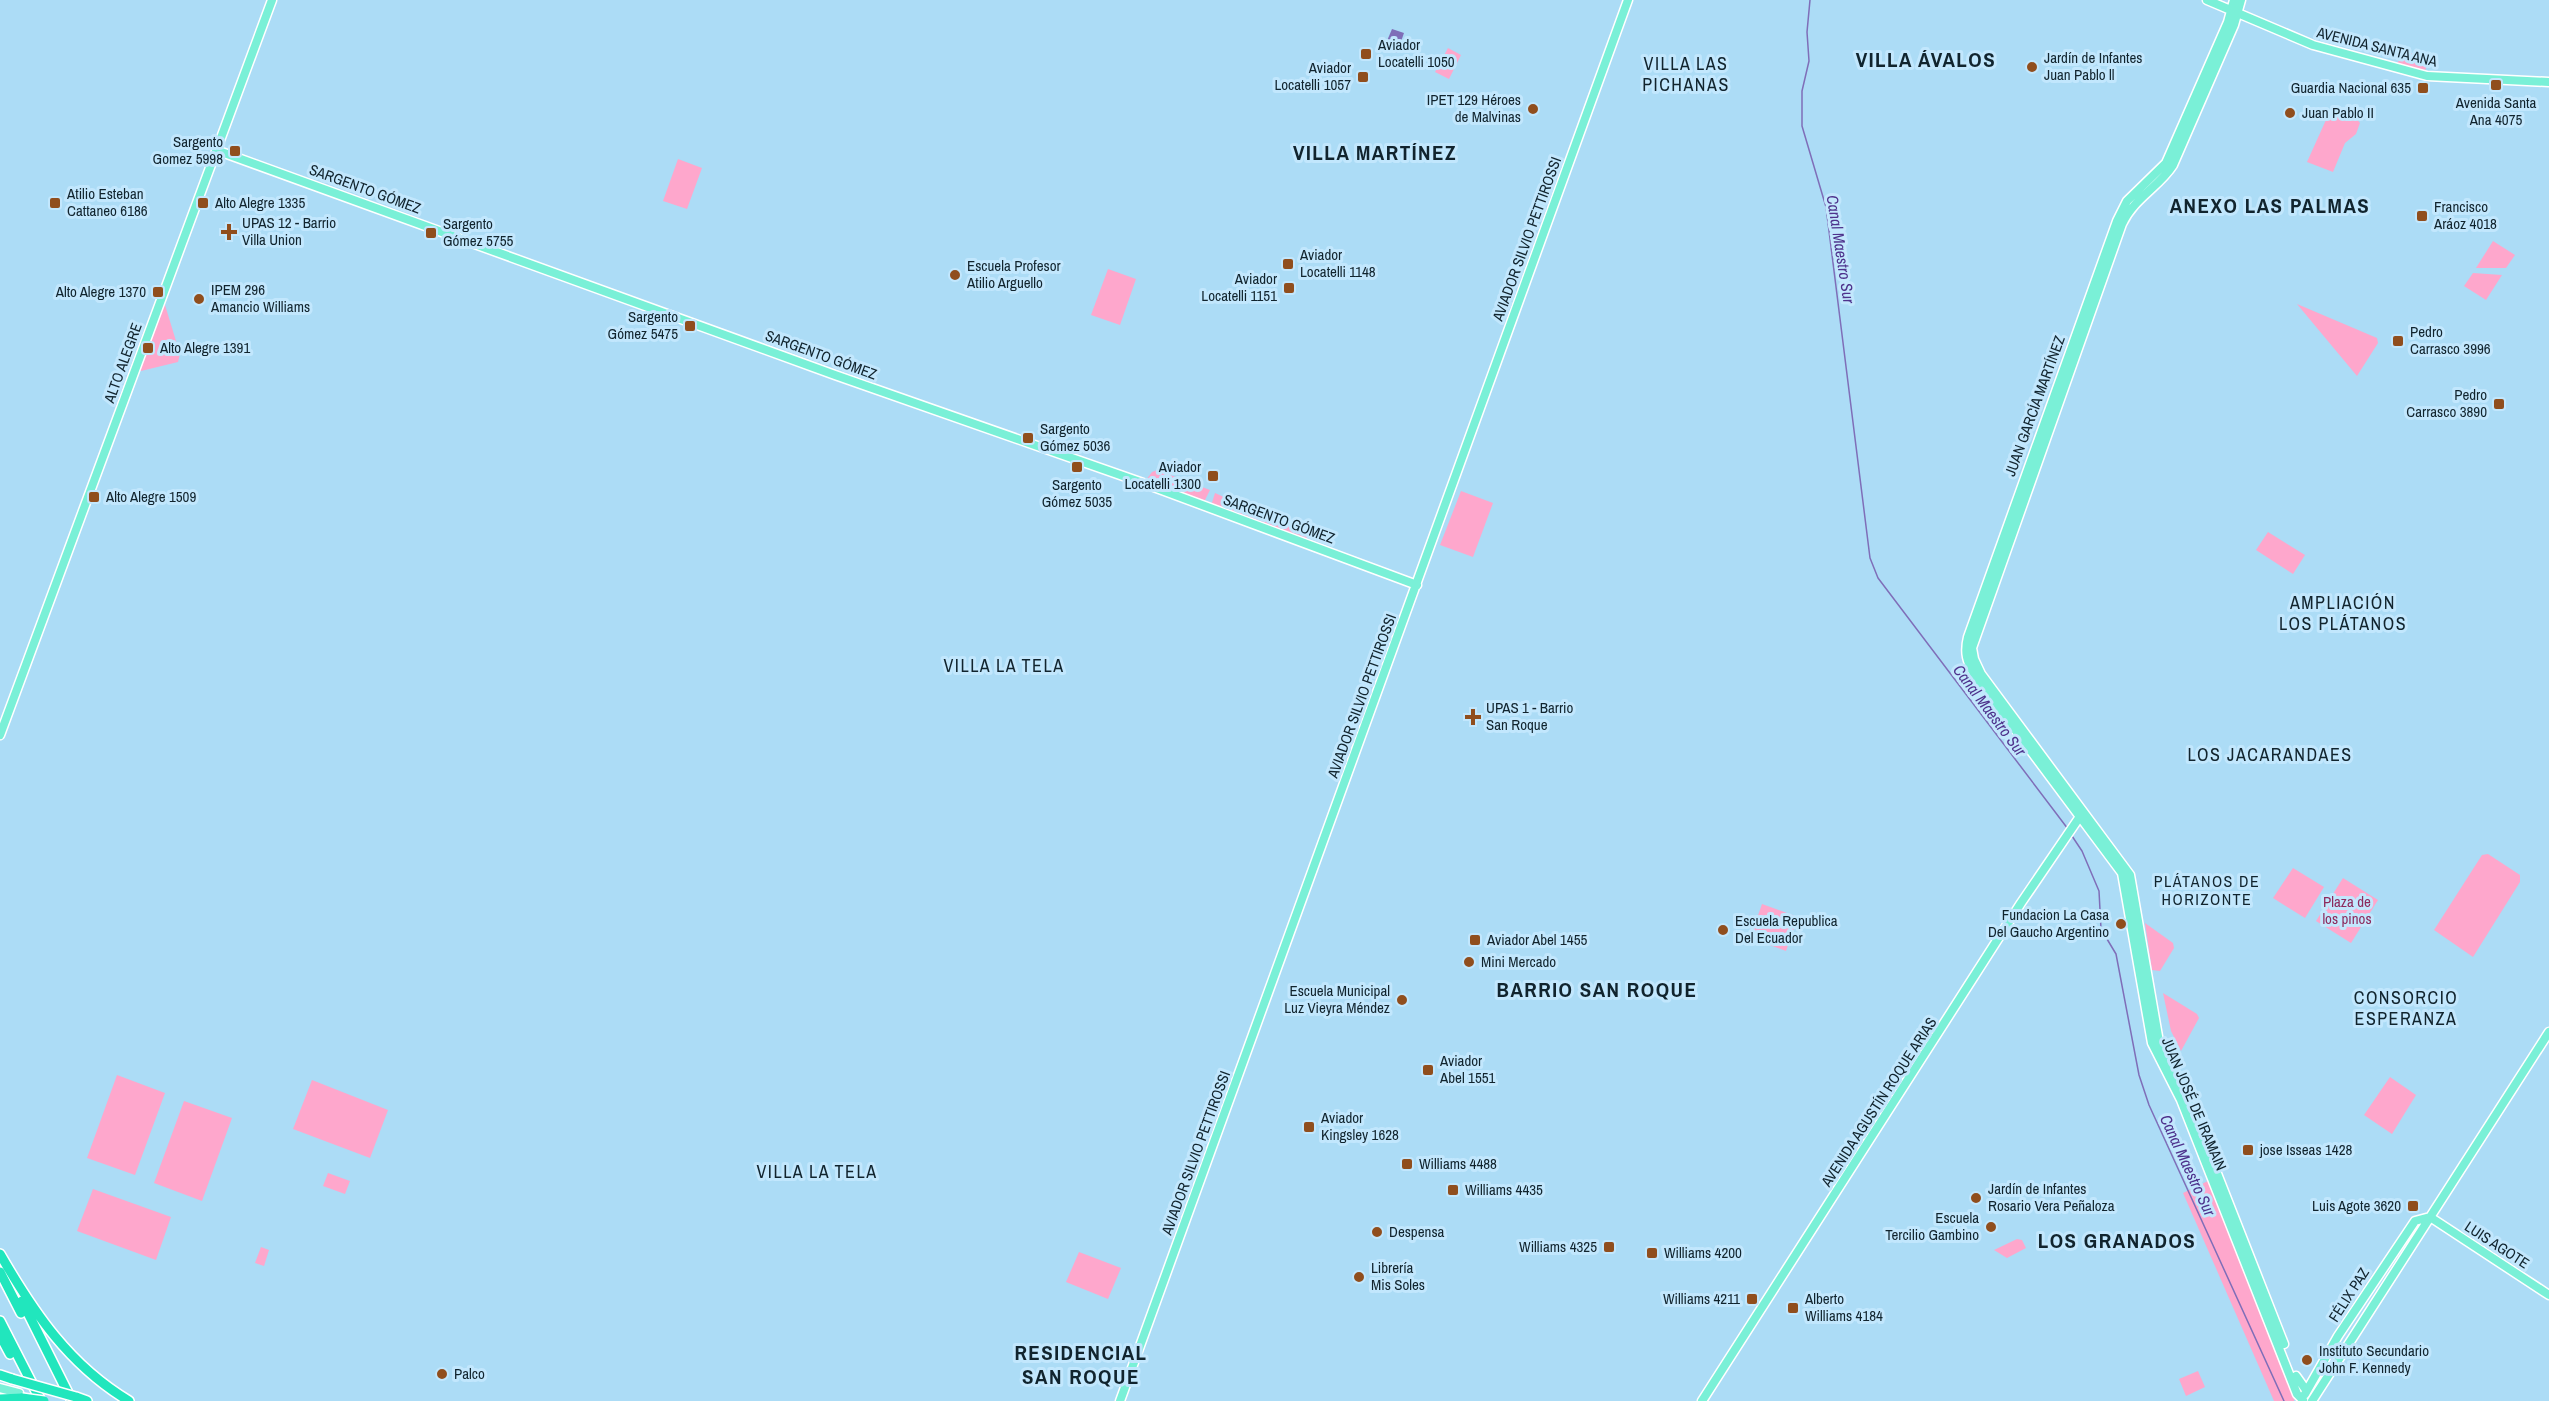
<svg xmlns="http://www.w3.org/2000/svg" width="2549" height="1401" font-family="'Archivo Narrow',sans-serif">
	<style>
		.green { fill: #fea7cc }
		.water { fill: #7f6eb8 }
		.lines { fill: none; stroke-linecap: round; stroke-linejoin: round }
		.stream { stroke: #7f6eb8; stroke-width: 1.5 }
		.major-casing { stroke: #fff; stroke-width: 11 }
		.highway-casing { stroke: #fff; stroke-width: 12 }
		.major { stroke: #7af0d7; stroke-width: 8 }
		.highway { stroke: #21e6bd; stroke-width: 9 }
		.highway-bridge-casing { stroke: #fff; stroke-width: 12; stroke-linecap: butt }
		.highway-bridge { stroke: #21e6bd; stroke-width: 9 }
		.poi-dot { fill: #904e1d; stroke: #c2e7fd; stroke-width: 2 }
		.labels { text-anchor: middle; stroke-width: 6; stroke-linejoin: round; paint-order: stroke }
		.poi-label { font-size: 15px; fill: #11242e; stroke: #c2e7fd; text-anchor: start }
		.street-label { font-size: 15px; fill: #11242e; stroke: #c2e7fd }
		.park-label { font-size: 15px; fill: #8d2a5d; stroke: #c2e7fd }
		.water-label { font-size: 16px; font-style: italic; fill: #4e328c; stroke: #c2e7fd }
		.neighbourhood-label { font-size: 16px; letter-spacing: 1.5px; fill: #11242e; stroke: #c2e7fd }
		.quarter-label { font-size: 18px; letter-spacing: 1.5px; fill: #11242e; stroke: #c2e7fd }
		.district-label { font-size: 21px; font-weight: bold; letter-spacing: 1.5px; fill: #11242e; stroke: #c2e7fd }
	</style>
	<rect width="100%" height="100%" fill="#acdcf6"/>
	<path class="green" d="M1448 48 1461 55 1449 79 1435 72Z
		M2408 51 2429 64 2425 70 2396 64Z
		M2330 111 2356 118 2360 123 2356 134 2345 143 2333 172 2307 162Z
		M678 159 702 168 687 209 663 201Z
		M2493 241 2515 255 2506 268H2476Z
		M1108 269 1136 279 1120 325 1091 315Z
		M2473 273 2502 275 2486 300 2464 286Z
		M2297 304 2377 338 2378 343 2357 376Z
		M165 305 180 354 178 362 141 371 139 368 162 306Z
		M1157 470 1210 490 1204 502 1146 480 1152 472Z
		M1461 491 1493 503 1473 557 1440 545Z
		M1215 493 1309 535 1305 540 1211 506Z
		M2268 532 2305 555 2293 574 2256 550Z
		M2488 854 2520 875V882L2473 957 2434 930 2482 855Z
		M2293 868 2324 887 2305 918 2273 898Z
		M2343 878 2378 900 2351 943 2316 921Z
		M1762 904 1798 917 1786 951 1750 938Z
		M2145 923 2173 943 2174 948 2160 971 2152 970Z
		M2163 993 2197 1014 2199 1018 2181 1051 2171 1031Z
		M117 1075 165 1093 135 1175 87 1158Z
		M2390 1077 2416 1095 2392 1134 2364 1115Z
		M312 1080 388 1110 370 1158 293 1129Z
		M184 1101 232 1118 202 1201 154 1183Z
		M328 1173 350 1181 345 1194 323 1186Z
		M2210 1180 2295 1396 2294 1401H2274L2183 1193Z
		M93 1189 171 1217 156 1260 77 1231Z
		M2017 1239 2022 1240 2026 1248 2007 1258 1994 1250Z
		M261 1247 269 1250 264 1266 255 1263Z
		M1079 1252 1121 1268 1108 1299 1066 1282Z
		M2198 1371 2205 1387 2186 1396 2179 1379Z"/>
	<path class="water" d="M1392 29 1404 33 1397 53 1384 48Z"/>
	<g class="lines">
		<path class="stream" d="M1810 0 1807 32 1809 61 1802 91V126L1826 207 1870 558 1878 578 2068 829
			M2072 836 2082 851 2099 891 2101 929 2116 954 2139 1075 2149 1105 2284 1401"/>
		<defs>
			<path id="major" d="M2207 0 2313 45 2427 76 2549 82
				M2234 0 2228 22 2166 163 2127 201 2117 221 1968 637C1964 653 1967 662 1975 676L2122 873 2152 1043 2181 1100 2297 1394 2303 1400
				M2241 0 2234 25 2173 165C2159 187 2134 198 2122 224L1972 648 1974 659 1981 674 2130 875 2159 1042 2185 1092 2284 1344
				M216 150 835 375 1143 483 1417 585
				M0 735 272 0
				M2430 1217 2549 1295
				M2296 1376 2306 1390
				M0 1388 19 1393
				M2305 1394 2338 1336 2415 1221 2430 1217
				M1120 1401 1628 0
				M1702 1401 2021 903 2081 815
				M2312 1401 2549 1032"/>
			<path id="highway" d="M0 1254C34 1313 69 1365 129 1401
				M0 1272 21 1313
				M22 1301 72 1401
				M0 1321 41 1401
				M0 1335 10 1354
				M0 1375 12 1379
				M76 1397 87 1401
				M0 1399 22 1398"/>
		</defs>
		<use href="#major" class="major-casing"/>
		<use href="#highway" class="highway-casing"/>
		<use href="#major" class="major"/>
		<use href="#highway" class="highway"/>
		<defs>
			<path id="highway-bridge" d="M12 1379 76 1397
				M22 1398 44 1401"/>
		</defs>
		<use href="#highway-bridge" class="highway-bridge-casing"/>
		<use href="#highway-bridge" class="highway-bridge"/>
	</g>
	<g class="poi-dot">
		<rect x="1360" y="48" width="12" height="12" rx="3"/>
		<circle cx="2032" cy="67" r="6"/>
		<rect x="1357" y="71" width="12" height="12" rx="3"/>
		<rect x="2490" y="79" width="12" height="12" rx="3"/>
		<rect x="2417" y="82" width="12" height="12" rx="3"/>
		<circle cx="1533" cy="109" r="6"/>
		<circle cx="2290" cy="113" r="6"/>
		<rect x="229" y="145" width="12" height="12" rx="3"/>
		<rect x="49" y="197" width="12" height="12" rx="3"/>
		<rect x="197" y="197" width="12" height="12" rx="3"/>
		<rect x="2416" y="210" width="12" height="12" rx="3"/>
		<path d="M226 223h6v6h6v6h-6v6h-6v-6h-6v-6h6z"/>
		<rect x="425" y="227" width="12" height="12" rx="3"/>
		<rect x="1282" y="258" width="12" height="12" rx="3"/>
		<circle cx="955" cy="275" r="6"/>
		<rect x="1283" y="282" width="12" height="12" rx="3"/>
		<rect x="152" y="286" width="12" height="12" rx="3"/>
		<circle cx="199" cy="299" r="6"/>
		<rect x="684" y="320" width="12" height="12" rx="3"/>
		<rect x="2392" y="335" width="12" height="12" rx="3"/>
		<rect x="142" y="342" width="12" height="12" rx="3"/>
		<rect x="2493" y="398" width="12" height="12" rx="3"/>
		<rect x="1022" y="432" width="12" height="12" rx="3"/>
		<rect x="1071" y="461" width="12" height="12" rx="3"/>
		<rect x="1207" y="470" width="12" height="12" rx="3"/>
		<rect x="88" y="491" width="12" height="12" rx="3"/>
		<path d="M1470 708h6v6h6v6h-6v6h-6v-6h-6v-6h6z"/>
		<circle cx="2121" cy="924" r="6"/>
		<circle cx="1723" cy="930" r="6"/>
		<rect x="1469" y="934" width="12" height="12" rx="3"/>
		<circle cx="1469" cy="962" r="6"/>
		<circle cx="1402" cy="1000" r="6"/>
		<rect x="1422" y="1064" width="12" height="12" rx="3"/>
		<rect x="1303" y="1121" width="12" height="12" rx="3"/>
		<rect x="2242" y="1144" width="12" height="12" rx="3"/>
		<rect x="1401" y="1158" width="12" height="12" rx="3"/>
		<rect x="1447" y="1184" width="12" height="12" rx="3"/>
		<circle cx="1976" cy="1198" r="6"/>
		<rect x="2407" y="1200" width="12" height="12" rx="3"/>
		<circle cx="1991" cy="1227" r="6"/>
		<circle cx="1377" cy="1232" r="6"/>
		<rect x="1603" y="1241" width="12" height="12" rx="3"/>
		<rect x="1646" y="1247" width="12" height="12" rx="3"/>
		<circle cx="1359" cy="1277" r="6"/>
		<rect x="1746" y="1293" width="12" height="12" rx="3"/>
		<rect x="1787" y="1302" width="12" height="12" rx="3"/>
		<circle cx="2307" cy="1360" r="6"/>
		<circle cx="442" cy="1374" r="6"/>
	</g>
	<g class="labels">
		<g class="poi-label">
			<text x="1378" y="50">Aviador<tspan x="1378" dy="17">Locatelli 1050</tspan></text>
			<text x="2044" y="63">Jardín de Infantes<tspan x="2044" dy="17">Juan Pablo ll</tspan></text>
			<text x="1351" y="73" text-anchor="end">Aviador<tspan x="1351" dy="17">Locatelli 1057</tspan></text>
			<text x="2411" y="93" text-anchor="end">Guardia Nacional 635</text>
			<text x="1521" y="105" text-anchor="end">IPET 129 Héroes<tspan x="1521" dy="17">de Malvinas</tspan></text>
			<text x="2496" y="108" text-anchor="middle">Avenida Santa<tspan x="2496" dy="17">Ana 4075</tspan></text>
			<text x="2302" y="118">Juan Pablo II</text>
			<text x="223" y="147" text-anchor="end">Sargento<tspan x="223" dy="17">Gomez 5998</tspan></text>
			<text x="67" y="199">Atilio Esteban<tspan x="67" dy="17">Cattaneo 6186</tspan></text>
			<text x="215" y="208">Alto Alegre 1335</text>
			<text x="2434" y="212">Francisco<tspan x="2434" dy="17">Aráoz 4018</tspan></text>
			<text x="242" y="228">UPAS 12 - Barrio<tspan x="242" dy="17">Villa Union</tspan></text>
			<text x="443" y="229">Sargento<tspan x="443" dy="17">Gómez 5755</tspan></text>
			<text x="1300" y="260">Aviador<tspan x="1300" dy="17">Locatelli 1148</tspan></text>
			<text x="967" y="271">Escuela Profesor<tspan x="967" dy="17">Atilio Arguello</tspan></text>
			<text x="1277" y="284" text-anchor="end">Aviador<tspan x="1277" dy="17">Locatelli 1151</tspan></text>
			<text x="211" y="295">IPEM 296<tspan x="211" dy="17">Amancio Williams</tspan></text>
			<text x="146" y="297" text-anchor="end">Alto Alegre 1370</text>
			<text x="678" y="322" text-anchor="end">Sargento<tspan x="678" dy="17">Gómez 5475</tspan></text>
			<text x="2410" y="337">Pedro<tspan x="2410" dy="17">Carrasco 3996</tspan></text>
			<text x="160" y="353">Alto Alegre 1391</text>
			<text x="2487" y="400" text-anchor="end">Pedro<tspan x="2487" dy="17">Carrasco 3890</tspan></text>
			<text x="1040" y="434">Sargento<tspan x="1040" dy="17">Gómez 5036</tspan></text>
			<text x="1201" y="472" text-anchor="end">Aviador<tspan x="1201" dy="17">Locatelli 1300</tspan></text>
			<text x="1077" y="490" text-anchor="middle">Sargento<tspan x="1077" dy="17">Gómez 5035</tspan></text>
			<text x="106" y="502">Alto Alegre 1509</text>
			<text x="1486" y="713">UPAS 1 - Barrio<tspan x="1486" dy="17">San Roque</tspan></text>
			<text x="2109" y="920" text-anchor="end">Fundacion La Casa<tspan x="2109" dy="17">Del Gaucho Argentino</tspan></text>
			<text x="1735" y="926">Escuela Republica<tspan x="1735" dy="17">Del Ecuador</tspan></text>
			<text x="1487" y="945">Aviador Abel 1455</text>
			<text x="1481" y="967">Mini Mercado</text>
			<text x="1390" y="996" text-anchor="end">Escuela Municipal<tspan x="1390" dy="17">Luz Vieyra Méndez</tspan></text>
			<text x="1440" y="1066">Aviador<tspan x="1440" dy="17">Abel 1551</tspan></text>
			<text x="1321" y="1123">Aviador<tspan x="1321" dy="17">Kingsley 1628</tspan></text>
			<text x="2260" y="1155">jose Isseas 1428</text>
			<text x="1419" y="1169">Williams 4488</text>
			<text x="1988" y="1194">Jardín de Infantes<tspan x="1988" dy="17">Rosario Vera Peñaloza</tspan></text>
			<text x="1465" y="1195">Williams 4435</text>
			<text x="2401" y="1211" text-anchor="end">Luis Agote 3620</text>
			<text x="1979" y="1223" text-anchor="end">Escuela<tspan x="1979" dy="17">Tercilio Gambino</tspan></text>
			<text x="1389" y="1237">Despensa</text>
			<text x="1597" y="1252" text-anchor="end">Williams 4325</text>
			<text x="1664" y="1258">Williams 4200</text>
			<text x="1371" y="1273">Librería<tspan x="1371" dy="17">Mis Soles</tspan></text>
			<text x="1740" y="1304" text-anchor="end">Williams 4211</text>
			<text x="1805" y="1304">Alberto<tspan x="1805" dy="17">Williams 4184</tspan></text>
			<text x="2319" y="1356">Instituto Secundario<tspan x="2319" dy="17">John F. Kennedy</tspan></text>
			<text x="454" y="1379">Palco</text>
		</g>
		<g class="street-label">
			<text transform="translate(2377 47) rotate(14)" y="5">AVENIDA SANTA ANA</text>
			<text transform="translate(365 189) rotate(20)" y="5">SARGENTO GÓMEZ</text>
			<text transform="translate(1527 239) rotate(-70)" y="5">AVIADOR SILVIO PETTIROSSI</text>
			<text transform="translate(821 355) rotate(20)" y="5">SARGENTO GÓMEZ</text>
			<text transform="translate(123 363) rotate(-70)" y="5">ALTO ALEGRE</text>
			<text transform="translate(2035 406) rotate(-70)" y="5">JUAN GARCÍA MARTÍNEZ</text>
			<text transform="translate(1279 519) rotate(20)" y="5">SARGENTO GÓMEZ</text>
			<text transform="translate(1362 696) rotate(-70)" y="5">AVIADOR SILVIO PETTIROSSI</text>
			<text transform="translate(1879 1102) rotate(-57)" y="5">AVENIDA AGUSTÍN ROQUE ARIAS</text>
			<text transform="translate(2194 1104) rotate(67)" y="5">JUAN JOSÉ DE IRAMAIN</text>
			<text transform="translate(1196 1153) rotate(-70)" y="5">AVIADOR SILVIO PETTIROSSI</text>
			<text transform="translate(2497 1245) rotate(33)" y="5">LUIS AGOTE</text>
			<text transform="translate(2349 1295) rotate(-57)" y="5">FÉLIX PAZ</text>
		</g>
		<g class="park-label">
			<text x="2347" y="907">Plaza de<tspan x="2347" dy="17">los pinos</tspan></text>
		</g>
		<g class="water-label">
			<text transform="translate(1841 249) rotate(81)" y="6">Canal Maestro Sur</text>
			<text transform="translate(1990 710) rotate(53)" y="6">Canal Maestro Sur</text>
			<text transform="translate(2188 1165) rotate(65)" y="6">Canal Maestro Sur</text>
		</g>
		<g class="neighbourhood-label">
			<text x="2207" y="887">PLÁTANOS DE<tspan x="2207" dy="18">HORIZONTE</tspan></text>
		</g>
		<g class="quarter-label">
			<text x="1686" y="70">VILLA LAS<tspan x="1686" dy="21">PICHANAS</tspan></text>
			<text x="2343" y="609">AMPLIACIÓN<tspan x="2343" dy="21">LOS PLÁTANOS</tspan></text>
			<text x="1004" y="672">VILLA LA TELA</text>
			<text x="2270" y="761">LOS JACARANDAES</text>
			<text x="2406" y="1004">CONSORCIO<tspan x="2406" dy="21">ESPERANZA</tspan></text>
			<text x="817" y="1178">VILLA LA TELA</text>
		</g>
		<g class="district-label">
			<text x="1926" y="67">VILLA ÁVALOS</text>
			<text x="1375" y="160">VILLA MARTÍNEZ</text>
			<text x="2270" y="213">ANEXO LAS PALMAS</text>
			<text x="1597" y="997">BARRIO SAN ROQUE</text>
			<text x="2117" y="1248">LOS GRANADOS</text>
			<text x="1081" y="1360">RESIDENCIAL<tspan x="1081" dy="24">SAN ROQUE</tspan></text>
		</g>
	</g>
</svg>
